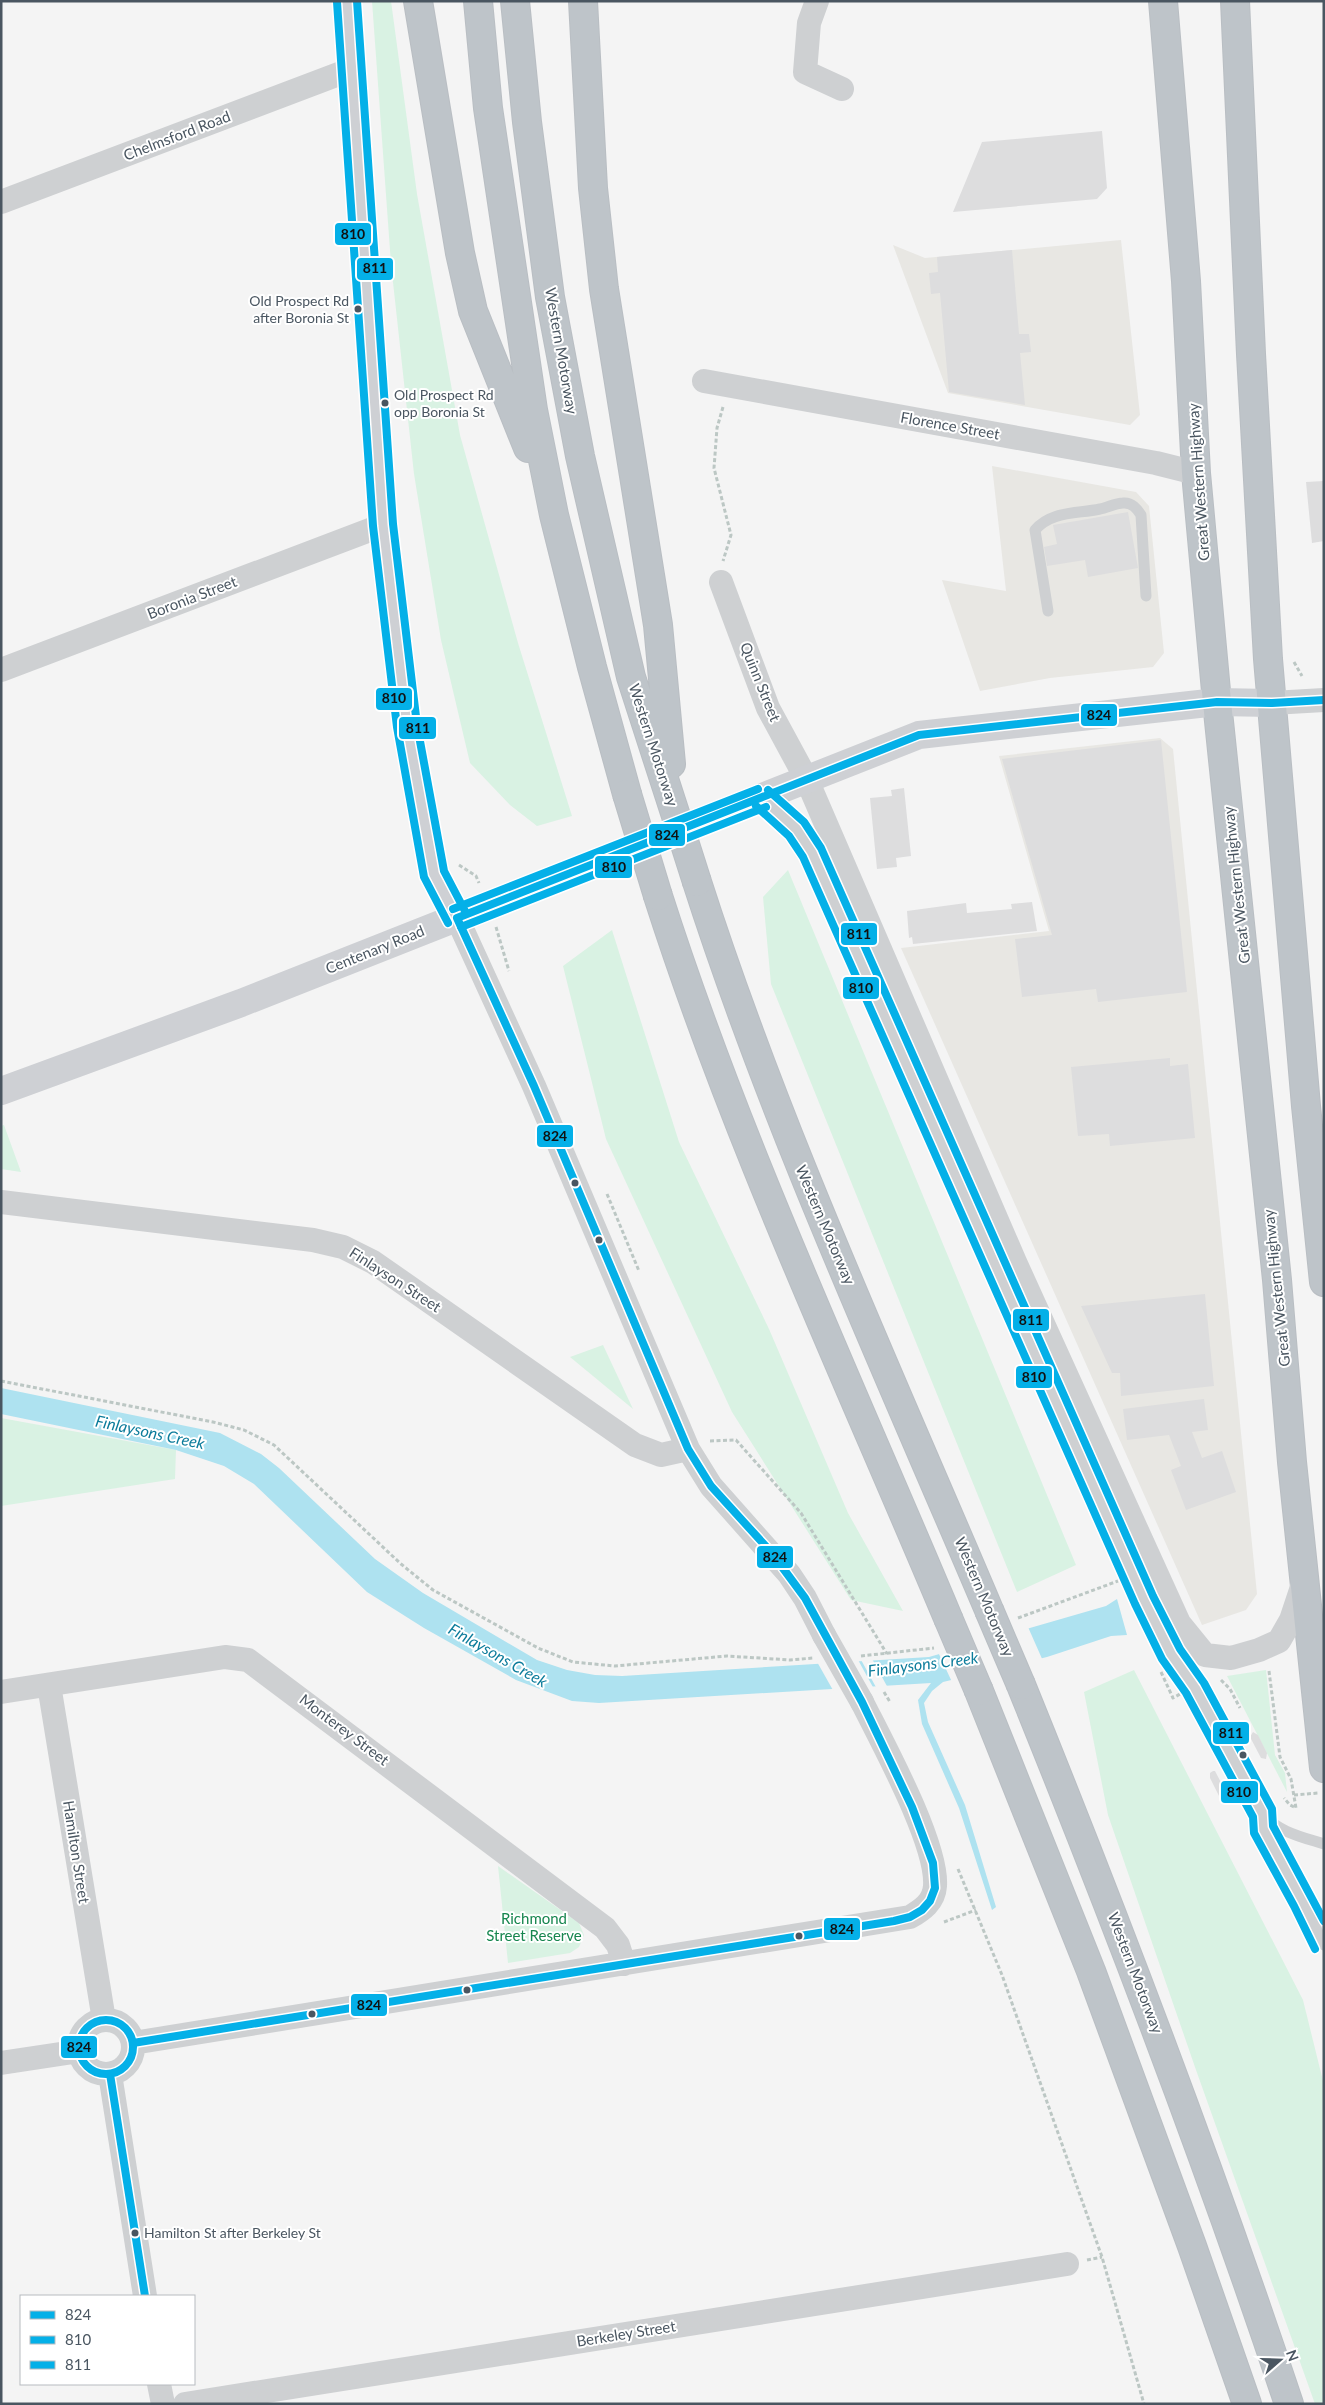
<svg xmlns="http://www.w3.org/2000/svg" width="1325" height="2405" font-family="Lato,sans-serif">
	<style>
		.commercial { fill: #e8e7e3 }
		.green { fill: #d9f2e3 }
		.water { fill: #aee2f0 }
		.pier { fill: #f4f4f4 }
		.building { fill: #ddddde }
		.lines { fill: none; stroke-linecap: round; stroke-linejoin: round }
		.highway-casing { stroke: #b9bec3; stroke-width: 30 }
		.path { stroke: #bcc7c4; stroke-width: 3; stroke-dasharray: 4 2.5; stroke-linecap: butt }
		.lane { stroke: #ced0d2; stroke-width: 11 }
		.street { stroke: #ced0d2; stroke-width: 24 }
		.secondary { stroke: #ced0d4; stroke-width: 28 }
		.highway { stroke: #bec4c9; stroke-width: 28 }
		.highway-bridge-casing { stroke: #b9bec3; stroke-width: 30; stroke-linecap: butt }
		.path-bridge { stroke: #bcc7c4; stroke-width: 3; stroke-dasharray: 4 2.5; stroke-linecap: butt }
		.street-bridge { stroke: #ced0d2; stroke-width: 24 }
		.highway-bridge { stroke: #bec4c9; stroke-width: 28 }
		.bus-1-casing { stroke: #fff; stroke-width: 11 }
		.bus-2-casing { stroke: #fff; stroke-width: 11 }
		.bus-3-casing { stroke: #fff; stroke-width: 11 }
		.bus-1 { stroke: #04b0e8; stroke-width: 8 }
		.bus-2 { stroke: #04b0e8; stroke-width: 8 }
		.bus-3 { stroke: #04b0e8; stroke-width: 8 }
		.bus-dot { fill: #4a5661; stroke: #fff; stroke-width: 2 }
		.labels { text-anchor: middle; stroke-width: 4; stroke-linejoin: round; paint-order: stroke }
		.bus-label { font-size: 14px; fill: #4a5661; stroke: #fff; text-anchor: start }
		.street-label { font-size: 15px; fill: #4a5661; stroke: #fff }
		.park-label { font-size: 15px; fill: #17864f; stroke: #fff }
		.water-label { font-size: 16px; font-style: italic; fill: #0c7c9b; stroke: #fff }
		.line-badge { stroke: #fff; stroke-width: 2 }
		.pale-badge-label { font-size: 14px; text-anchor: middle; font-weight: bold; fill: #111 }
	</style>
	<rect width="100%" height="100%" fill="#f4f4f4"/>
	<path class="commercial" d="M1121 240 1140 415 1130 425 948 393 893 245 925 258Z
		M992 466 1136 492 1149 506 1164 653 1153 667 1050 678 980 691 942 580 1006 591Z
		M1160 738 1173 749 1257 1594 1246 1610 1202 1625 901 948 1049 931 999 756Z"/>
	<path class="green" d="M372 1H391L417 194 460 435 518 643 572 816 537 826 510 805 470 763 441 640 414 474 391 264Z
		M788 870 1076 1565 1017 1592 771 984 763 897Z
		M612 930 679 1142 769 1329 848 1513 903 1611 851 1600 732 1412 606 1139 563 966Z
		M4 1125 21 1172 1 1169V1126Z
		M603 1345 633 1409 570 1357Z
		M1 1418 176 1450 175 1479 1 1506Z
		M1134 1670 1303 2000 1324 2085V2404H1315L1196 2070 1108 1815 1084 1692Z
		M1266 1670 1275 1755 1285 1773 1287 1792 1227 1676Z
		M498 1866 579 1923 584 1935 579 1947 570 1953 508 1963Z"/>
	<path class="water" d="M1 1388 220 1433 261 1454 279 1468 375 1559 423 1593 537 1660 567 1670 595 1675 622 1676 929 1657 1106 1606 1117 1599 1127 1635 1111 1636 1047 1657 943 1682 932 1691 924 1703 928 1722 965 1805 996 1907 992 1910 959 1808 922 1724 918 1700 931 1683 599 1703 572 1701 516 1680 424 1628 367 1592 254 1484 224 1466 176 1450 1 1414Z"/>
	<path class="pier" d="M1028 1627 1043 1661 952 1682 938 1652Z
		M871 1657 888 1688 877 1689 860 1658Z
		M857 1658 874 1689 834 1692 816 1660Z"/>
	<path class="building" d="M1102 131 1107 188 1097 199 953 212 982 142Z
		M1012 250 1019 334H1029L1031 352 1020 353 1025 405 949 392 940 293 931 294 929 273 938 272 937 257Z
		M1324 481V541L1312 543 1306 482Z
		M1128 512 1138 568 1088 577 1085 560 1047 566 1044 547 1057 544 1053 525Z
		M1161 740 1187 992 1098 1002 1096 989 1022 997 1015 939 1052 935 1002 759Z
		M904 788 911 856 896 858 897 867 877 869 870 798 892 796 891 790Z
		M1032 902 1037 931 913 944 912 937 909 938 907 911 966 903 967 913 1012 909 1011 904Z
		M1170 1058V1066L1188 1064 1195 1138 1110 1146 1109 1134 1078 1136 1071 1067Z
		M1205 1294 1214 1386 1121 1396 1120 1373H1112L1081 1306Z
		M1204 1399 1208 1430 1192 1432 1202 1458 1222 1451 1236 1492 1186 1510 1171 1470 1181 1466 1169 1435 1127 1440 1123 1409Z
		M1253 1732 1258 1735 1267 1753 1266 1759 1261 1758 1250 1737Z
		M1213 1771H1215L1227 1794 1224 1799 1219 1796 1210 1778V1773Z"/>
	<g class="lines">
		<defs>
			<path id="highway" d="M418 1 460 253 473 311 528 448
				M478 1 488 108 533 410 554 515 592 667 627 794
				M515 1 527 122 550 297 580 456 631 677 676 816
				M583 1 593 188 604 289 658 625 671 764
				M1163 1 1186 281 1196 473 1217 702 1277 1280 1292 1462 1324 1768
				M1235 1 1251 354 1268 659 1306 1106 1324 1282
				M697 882C777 1131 887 1369 989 1610
				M658 896C737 1143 848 1379 948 1618
				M1021 1685C1117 1922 1208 2161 1289 2404
				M979 1691 1091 1971 1192 2246 1247 2404"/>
		</defs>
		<use href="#highway" class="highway-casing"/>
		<path class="path" d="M723 407 717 428 714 468 731 535 723 561
			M1294 662 1302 676
			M459 865 476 876 479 883
			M496 927 509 971
			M607 1194 639 1271
			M1 1381 213 1422 244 1430 274 1445 401 1564 433 1590 538 1648 573 1662 615 1666 727 1656 790 1660 813 1658
			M710 1441 736 1440 801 1513 887 1654
			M1018 1618 1118 1581
			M861 1656 934 1648
			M1269 1671 1280 1757 1291 1779 1296 1808 1290 1805 1284 1798
			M1161 1672 1173 1698 1180 1694
			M1221 1680 1230 1689 1240 1708
			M1294 1795 1318 1793
			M958 1869 1002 1975 1102 2257 1144 2404
			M944 1922 976 1910
			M1087 2260 1102 2257"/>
		<path class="lane" d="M1048 611 1035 530C1051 511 1076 514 1100 509 1107 508 1115 503 1123 503 1132 502 1137 509 1141 515L1146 596
			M763 799C783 815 800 829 812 853L1144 1600 1171 1654 1195 1688 1263 1814C1278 1832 1302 1837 1324 1844
			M1263 1814V1829L1303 1901 1324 1945"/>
		<path class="street" d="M817 1 809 23 805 72 842 89
			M1 202 352 69
			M704 381 1156 463 1196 473
			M721 582 768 708 807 780 1015 1262 1179 1623 1205 1655 1231 1658 1259 1650 1279 1641 1291 1620 1304 1581
			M1 670 383 525
			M1272 703 1324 700
			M457 918 534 1086 688 1449 711 1486 789 1574 805 1598 824 1635
			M1 1202 313 1240 343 1247 373 1262 635 1445 661 1455 688 1449
			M49 1685 104 2020
			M1 1692 225 1657 248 1660 605 1928 618 1945 624 1964
			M79 2047a27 27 0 1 1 54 0a27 27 0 1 1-54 0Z
			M133 2043 910 1917C922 1910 934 1902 935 1886 938 1844 882 1742 862 1702
			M1 2063 80 2051
			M110 2074 145 2296
			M159 2384 163 2404
			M185 2404 1067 2264"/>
		<path class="secondary" d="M347 1 383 525 407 726 434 874 457 918
			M1 1091 241 1003 919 735 1217 702 1272 703"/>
		<use href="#highway" class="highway"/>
		<defs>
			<path id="highway-bridge" d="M627 794 658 896
				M676 816 697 882
				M989 1610 1021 1685
				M948 1618 979 1691"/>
		</defs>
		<use href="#highway-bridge" class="highway-bridge-casing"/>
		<path class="path-bridge" d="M884 1692 890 1702"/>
		<path class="street-bridge" d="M824 1635 862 1702"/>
		<use href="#highway-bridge" class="highway-bridge"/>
		<defs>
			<path id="bus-1" d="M457 918 919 735 1217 702 1272 703 1324 700
				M79 2047a27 27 0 1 1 54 0a27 27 0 1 1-54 0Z
				M133 2043 894 1921 910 1917 922 1910 930 1901 935 1888 933 1863 912 1807 862 1702 805 1598 771 1552 711 1486 688 1449 534 1086 457 918
				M110 2074 145 2296"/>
			<path id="bus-2" d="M337 2 373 526 397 727 424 877 448 923
				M756 806 789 836 803 857 1135 1604 1162 1659 1186 1693 1253 1817 1254 1833 1294 1906 1315 1949
				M461 927 766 807"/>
			<path id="bus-3" d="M357 1 393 524 417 725 444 871 466 913
				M768 790 804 822 821 848 1153 1596 1180 1649 1204 1683 1272 1809 1273 1826 1324 1921
				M453 909 758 789"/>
		</defs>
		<use href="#bus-1" class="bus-1-casing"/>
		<use href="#bus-2" class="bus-2-casing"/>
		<use href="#bus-3" class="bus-3-casing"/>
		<use href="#bus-1" class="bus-1"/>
		<use href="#bus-2" class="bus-2"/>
		<use href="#bus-3" class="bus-3"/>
	</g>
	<g class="bus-dot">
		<circle cx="358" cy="309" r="4.5"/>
		<circle cx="385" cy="403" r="4.5"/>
		<circle cx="575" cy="1183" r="4.5"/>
		<circle cx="599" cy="1240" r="4.5"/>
		<circle cx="1243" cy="1755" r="4.5"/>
		<circle cx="799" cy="1936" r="4.5"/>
		<circle cx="467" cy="1990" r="4.5"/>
		<circle cx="312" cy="2014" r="4.5"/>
		<circle cx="135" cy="2233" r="4.5"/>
	</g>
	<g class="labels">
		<g class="bus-label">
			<text x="349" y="306" text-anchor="end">Old Prospect Rd<tspan x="349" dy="17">after Boronia St</tspan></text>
			<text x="394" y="400">Old Prospect Rd<tspan x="394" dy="17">opp Boronia St</tspan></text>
			<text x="144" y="2238">Hamilton St after Berkeley St</text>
		</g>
		<g class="street-label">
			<text transform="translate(177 136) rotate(-21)" y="5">Chelmsford Road</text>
			<text transform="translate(561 351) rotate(80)" y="5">Western Motorway</text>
			<text transform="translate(950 426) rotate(10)" y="5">Florence Street</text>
			<text transform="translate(1199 482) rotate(-94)" y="5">Great Western Highway</text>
			<text transform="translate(192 598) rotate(-21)" y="5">Boronia Street</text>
			<text transform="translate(760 682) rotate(68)" y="5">Quinn Street</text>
			<text transform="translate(653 745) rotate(72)" y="5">Western Motorway</text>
			<text transform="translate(1237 885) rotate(-96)" y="5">Great Western Highway</text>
			<text transform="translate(375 950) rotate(-22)" y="5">Centenary Road</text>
			<text transform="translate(825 1225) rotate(67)" y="5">Western Motorway</text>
			<text transform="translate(395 1280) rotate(33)" y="5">Finlayson Street</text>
			<text transform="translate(1277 1288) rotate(-96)" y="5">Great Western Highway</text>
			<text transform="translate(984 1597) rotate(67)" y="5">Western Motorway</text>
			<text transform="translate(344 1730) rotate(37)" y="5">Monterey Street</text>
			<text transform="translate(76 1852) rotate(81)" y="5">Hamilton Street</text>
			<text transform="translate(1135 1973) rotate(69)" y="5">Western Motorway</text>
			<text transform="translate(626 2334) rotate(-9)" y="5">Berkeley Street</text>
		</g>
		<g class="park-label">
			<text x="534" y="1924">Richmond<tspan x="534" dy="17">Street Reserve</tspan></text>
		</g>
		<g class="water-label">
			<text transform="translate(150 1432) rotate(12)" y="6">Finlaysons Creek</text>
			<text transform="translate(498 1655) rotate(30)" y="6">Finlaysons Creek</text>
			<text transform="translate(923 1664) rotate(-7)" y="6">Finlaysons Creek</text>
		</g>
	</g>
	<g class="line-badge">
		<rect x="334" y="222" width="38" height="24" rx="5" fill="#04b0e8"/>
		<rect x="356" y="257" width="38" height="24" rx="5" fill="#04b0e8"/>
		<rect x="375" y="687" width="38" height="24" rx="5" fill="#04b0e8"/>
		<rect x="1080" y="703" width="38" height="24" rx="5" fill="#04b0e8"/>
		<rect x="398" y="716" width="39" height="24" rx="5" fill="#04b0e8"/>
		<rect x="648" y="823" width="38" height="24" rx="5" fill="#04b0e8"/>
		<rect x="594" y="855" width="39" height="24" rx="5" fill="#04b0e8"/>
		<rect x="840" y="922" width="38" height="24" rx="5" fill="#04b0e8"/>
		<rect x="842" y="976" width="38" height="24" rx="5" fill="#04b0e8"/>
		<rect x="536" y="1124" width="38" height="24" rx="5" fill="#04b0e8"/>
		<rect x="1012" y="1308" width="38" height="24" rx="5" fill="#04b0e8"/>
		<rect x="1015" y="1365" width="38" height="24" rx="5" fill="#04b0e8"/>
		<rect x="756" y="1545" width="38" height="24" rx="5" fill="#04b0e8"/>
		<rect x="1212" y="1721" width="38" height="24" rx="5" fill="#04b0e8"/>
		<rect x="1220" y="1780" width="39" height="24" rx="5" fill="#04b0e8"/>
		<rect x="823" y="1917" width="38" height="24" rx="5" fill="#04b0e8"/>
		<rect x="350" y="1993" width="38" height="24" rx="5" fill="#04b0e8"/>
		<rect x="60" y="2035" width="38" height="24" rx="5" fill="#04b0e8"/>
	</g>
	<g class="pale-badge-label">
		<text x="353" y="239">810</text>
		<text x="375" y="273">811</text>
		<text x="394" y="703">810</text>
		<text x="1099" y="720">824</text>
		<text x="418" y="733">811</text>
		<text x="667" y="840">824</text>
		<text x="614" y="872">810</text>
		<text x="859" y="939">811</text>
		<text x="861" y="993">810</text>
		<text x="555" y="1141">824</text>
		<text x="1031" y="1325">811</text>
		<text x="1034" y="1382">810</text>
		<text x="775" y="1562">824</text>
		<text x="1231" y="1738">811</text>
		<text x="1239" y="1797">810</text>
		<text x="842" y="1934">824</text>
		<text x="369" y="2010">824</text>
		<text x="79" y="2052">824</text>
	</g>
	<rect width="1325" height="2405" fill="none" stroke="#4a5661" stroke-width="5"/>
	<rect x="20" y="2295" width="175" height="90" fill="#ffffff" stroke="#b7bbc0"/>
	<rect x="30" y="2311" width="25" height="8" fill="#04b0e8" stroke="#b7bbc0"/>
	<text x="65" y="2320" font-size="15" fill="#4a5661">824</text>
	<rect x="30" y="2336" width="25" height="8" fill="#04b0e8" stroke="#b7bbc0"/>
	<text x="65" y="2345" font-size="15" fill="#4a5661">810</text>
	<rect x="30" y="2361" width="25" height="8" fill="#04b0e8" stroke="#b7bbc0"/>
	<text x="65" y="2370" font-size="15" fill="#4a5661">811</text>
	<g transform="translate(1280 2360) rotate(70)" stroke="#ffffff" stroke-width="4" paint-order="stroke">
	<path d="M0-4L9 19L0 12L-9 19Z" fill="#4a5661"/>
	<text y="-8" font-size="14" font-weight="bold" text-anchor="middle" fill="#4a5661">N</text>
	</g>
</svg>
